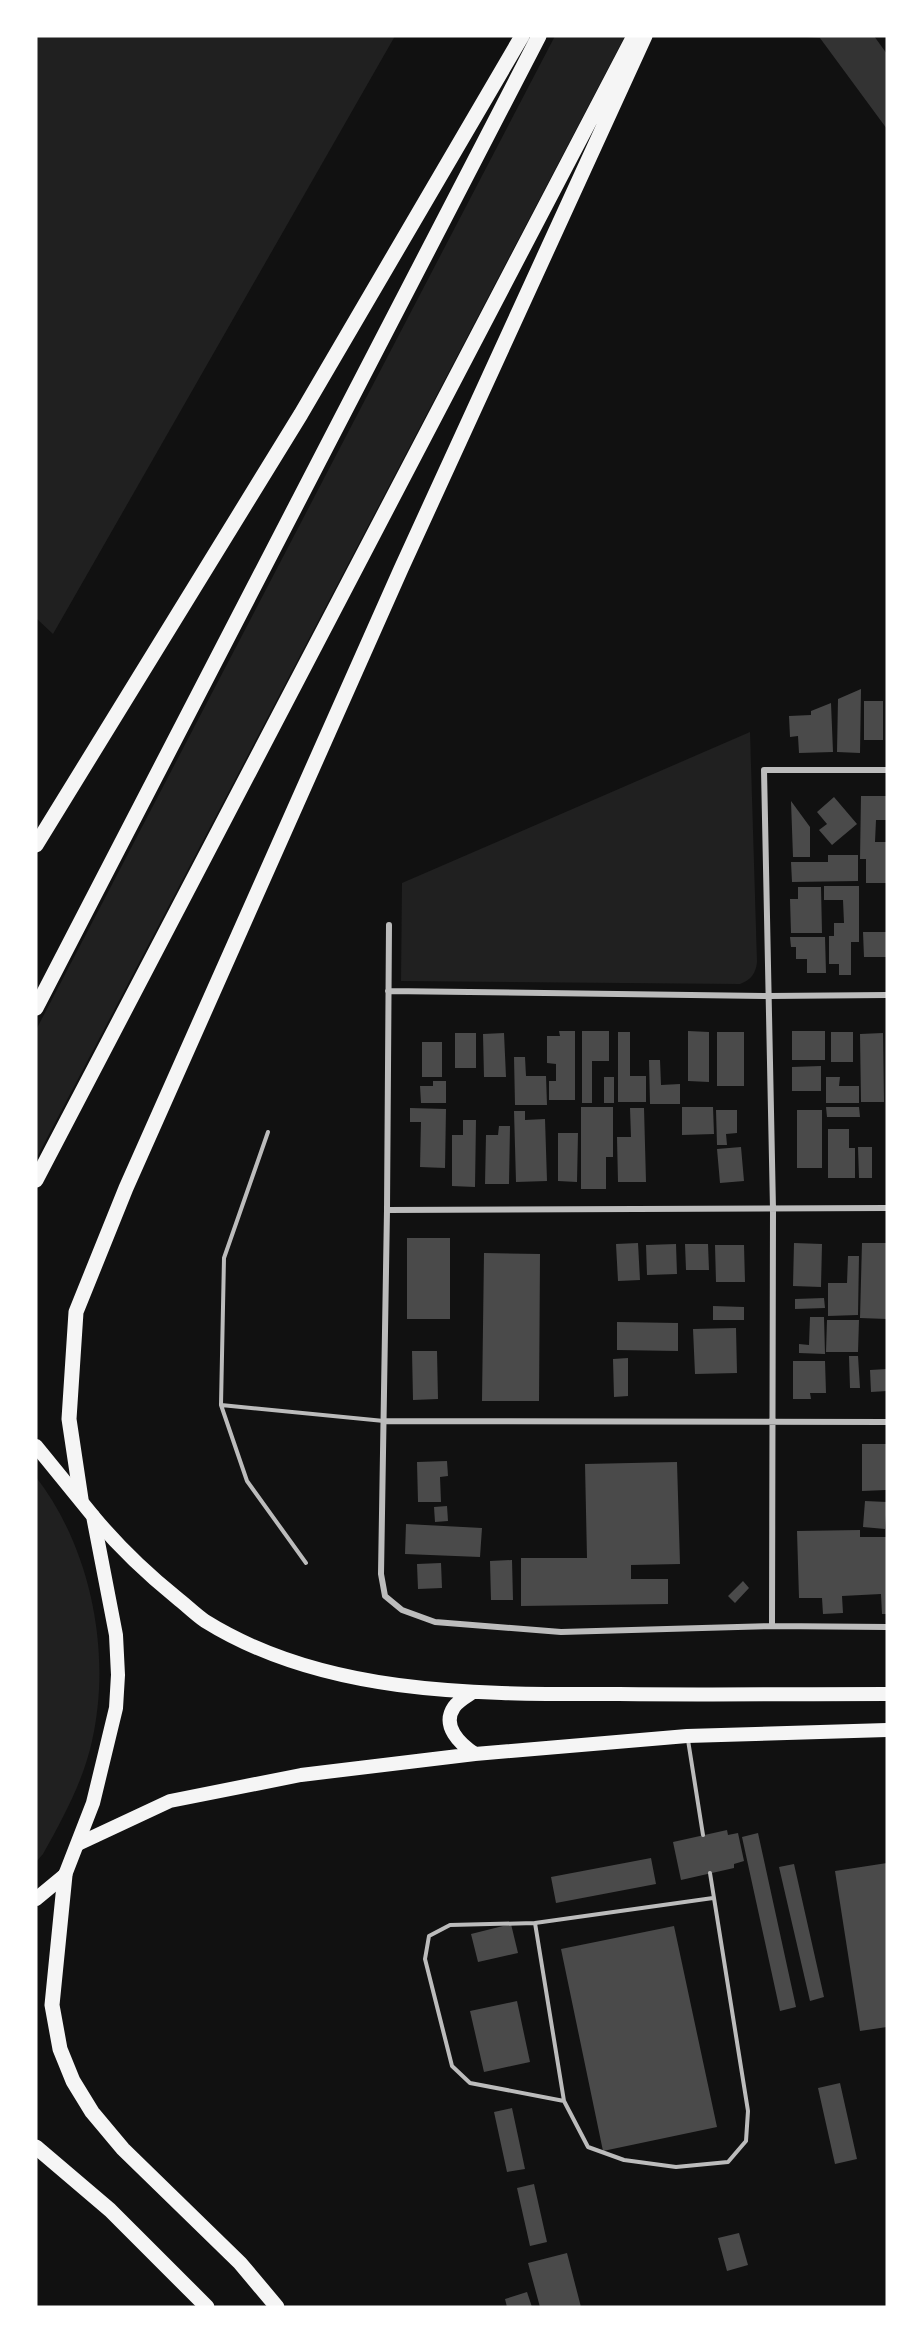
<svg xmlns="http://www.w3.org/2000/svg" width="923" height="2343" font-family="Commissioner,sans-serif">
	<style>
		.green { fill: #202020 }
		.water { fill: #333 }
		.building { fill: #4a4a4a }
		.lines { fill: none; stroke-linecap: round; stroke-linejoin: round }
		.service { stroke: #bcbcbc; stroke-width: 4 }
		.minor { stroke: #bcbcbc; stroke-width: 6 }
		.primary { stroke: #f5f5f5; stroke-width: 14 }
		.trunk { stroke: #f5f5f5; stroke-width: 14 }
		.motorway { stroke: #f5f5f5; stroke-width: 15 }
	</style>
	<rect width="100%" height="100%" fill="#111"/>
	<path class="green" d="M36 36H395L53 634 36 618Z
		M555 36H625L36 1159V1030Z
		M750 732 757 962C756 973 751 980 740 984L401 981 402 883Z
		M36 1477C91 1548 112 1653 92 1741 83 1782 63 1818 43 1854L36 1862Z"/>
	<path class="water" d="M793 36H874L887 54V129L820 38Z"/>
	<path class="building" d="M861 689 860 753 837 752 838 699Z
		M864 701H883V740H864Z
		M831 703 833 752 799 753 798 736 790 737 789 716 811 715V711Z
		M861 796H887V820H876L875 842H887V883H866V859H860Z
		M834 797 857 824 832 845 819 830 827 824 817 812Z
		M791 801 810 827V857H793Z
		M828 855H858V881L792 882 791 862H828Z
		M824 886H859V942H851V975H839V964H829V936H834V923H844L843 900H824Z
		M798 887H821L822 933H791L790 899H798Z
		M863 932H887V957H864Z
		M790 937H825L826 973H807V959H796V947H791Z
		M559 1031H575V1100H549V1081H556V1064L547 1063V1036H560Z
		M582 1031H609V1061H592V1103H582Z
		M688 1031 709 1032V1082L688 1081Z
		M792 1031H825V1060H792Z
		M618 1032H630V1076H646V1102H618Z
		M717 1032H744V1086H717Z
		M831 1032H853V1062H831Z
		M455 1033H476V1068H455Z
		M504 1033 506 1077H484L483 1034Z
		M883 1033 884 1102H861L860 1034Z
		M422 1042H442V1077H422Z
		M514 1057H525L526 1076H546L547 1105H515Z
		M649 1060H660L661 1085 680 1084V1104H650Z
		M821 1066V1091H792V1067Z
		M604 1077H614V1103H604Z
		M826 1077H840L839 1086H859V1103H826Z
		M433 1081H446V1103H421L420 1086H433Z
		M581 1107H613V1157H606V1189H581Z
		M682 1107H713L714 1134 682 1135Z
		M826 1107H859L860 1117H827Z
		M410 1108 446 1109 445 1168 420 1167 421 1122H410Z
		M630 1108H644L646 1182H618L617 1137H631Z
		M716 1110H737V1133L726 1134 727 1145H717Z
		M797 1110H822V1168H797Z
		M514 1111H525V1120L545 1119 547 1181 516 1182Z
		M463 1120H476L475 1187 452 1186V1135H463Z
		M499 1126H510L509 1184H485L486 1135H498Z
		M828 1129H849V1148H855V1178H828Z
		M558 1133H578L577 1182 558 1181Z
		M741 1147 744 1181 720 1183 717 1149Z
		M858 1147H872V1178H859Z
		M407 1238H450V1319H407Z
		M638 1243 640 1280 618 1281 616 1244Z
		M794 1243 822 1244 821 1287 793 1286Z
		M862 1243H886L887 1319 860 1318Z
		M676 1244 677 1274 647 1275 646 1245Z
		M685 1244H708L709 1270H686Z
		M715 1245H744L745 1282H716Z
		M484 1253 540 1254 539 1401H482Z
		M848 1256H859L858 1315 828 1316V1283H847Z
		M824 1298 825 1308 795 1309V1299Z
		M713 1306 744 1307V1320H713Z
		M810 1317H824L825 1354 799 1353V1344L809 1345Z
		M827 1320H859L858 1352H826Z
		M617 1322 678 1323V1351L617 1350Z
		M736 1328 737 1373 695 1374 693 1329Z
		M412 1351H437L438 1399 413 1400Z
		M849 1356H858L860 1388H850Z
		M628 1358V1396L614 1397 613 1359Z
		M793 1361H825L826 1393H810L811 1399H793Z
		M887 1369V1391L871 1392 870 1370Z
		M862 1444H887L886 1490 862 1491Z
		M447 1461 448 1476 440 1477 441 1502H418L417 1462Z
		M677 1462 680 1564 631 1565V1579H668V1604L521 1606V1558H587L585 1464Z
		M865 1501 887 1502 885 1529 863 1527Z
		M447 1506 448 1521 435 1522 434 1507Z
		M406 1524 482 1528 480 1557 405 1554Z
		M860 1530V1537H887V1614H882L881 1594 842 1596 843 1613 823 1614 822 1598H799L797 1531Z
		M512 1560 513 1600H491L490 1561Z
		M441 1563 442 1588 418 1589 417 1564Z
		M743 1581 749 1588 735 1603 728 1596Z
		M727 1830 728 1835 738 1833 744 1861 734 1864V1868L681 1880 673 1842Z
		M758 1833 796 2007 780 2011 742 1837Z
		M651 1858 656 1884 556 1903 551 1877Z
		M887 1863V2027L860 2031 835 1871Z
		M794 1864 824 1997 810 2001 779 1867Z
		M511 1924 518 1953 478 1962 471 1934Z
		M674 1926 717 2127 603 2151 561 1949Z
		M517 2001 530 2062 484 2072 470 2011Z
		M840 2083 857 2159 835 2164 818 2088Z
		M512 2108 525 2169 507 2172 494 2112Z
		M534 2184 547 2242 530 2246 517 2188Z
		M739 2233 748 2265 727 2271 718 2238Z
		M567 2253 581 2307H540L528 2263Z
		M527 2292 532 2307H507L505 2299Z"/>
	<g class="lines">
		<path class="service" d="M268 1132 224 1258 221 1405 247 1481 306 1563
			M221 1405 384 1421
			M688 1740 703 1835
			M535 1923 564 2101 588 2147 624 2160 676 2167 728 2162 746 2141 748 2111 710 1873
			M564 2101 470 2083 452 2066 425 1959 429 1936 450 1925 535 1923 713 1898"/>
		<path class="minor" d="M389 925 387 1210 381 1574 385 1596 402 1610 435 1622 561 1632 772 1626 887 1627
			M388 991 769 996 887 995
			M387 1210 887 1208
			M384 1421 887 1422
			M772 1626 773 1209 764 770H887"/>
		<path class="primary" d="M93 1516C118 1546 146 1573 177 1598 186 1605 195 1614 205 1621 327 1697 481 1694 619 1694 709 1695 798 1694 887 1694
			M473 1692C467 1696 458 1701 454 1707 441 1726 460 1744 475 1754
			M78 1844 170 1801 301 1775 475 1754 687 1736 887 1730"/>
		<path class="trunk" d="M36 1446 93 1516 116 1635 118 1675 116 1708 93 1803 65 1875 36 1899"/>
		<path class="motorway" d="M36 845 301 414 522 36
			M36 1008 539 36
			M36 1180 634 36
			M81 1499 69 1419 76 1312 126 1188 401 569 645 36
			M65 1875 52 2005 60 2049 73 2081 92 2112 123 2149 240 2263 277 2307
			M36 2147 110 2210 207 2307"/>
	</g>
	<rect width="923" height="2343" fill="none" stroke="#ffffff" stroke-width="75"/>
</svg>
